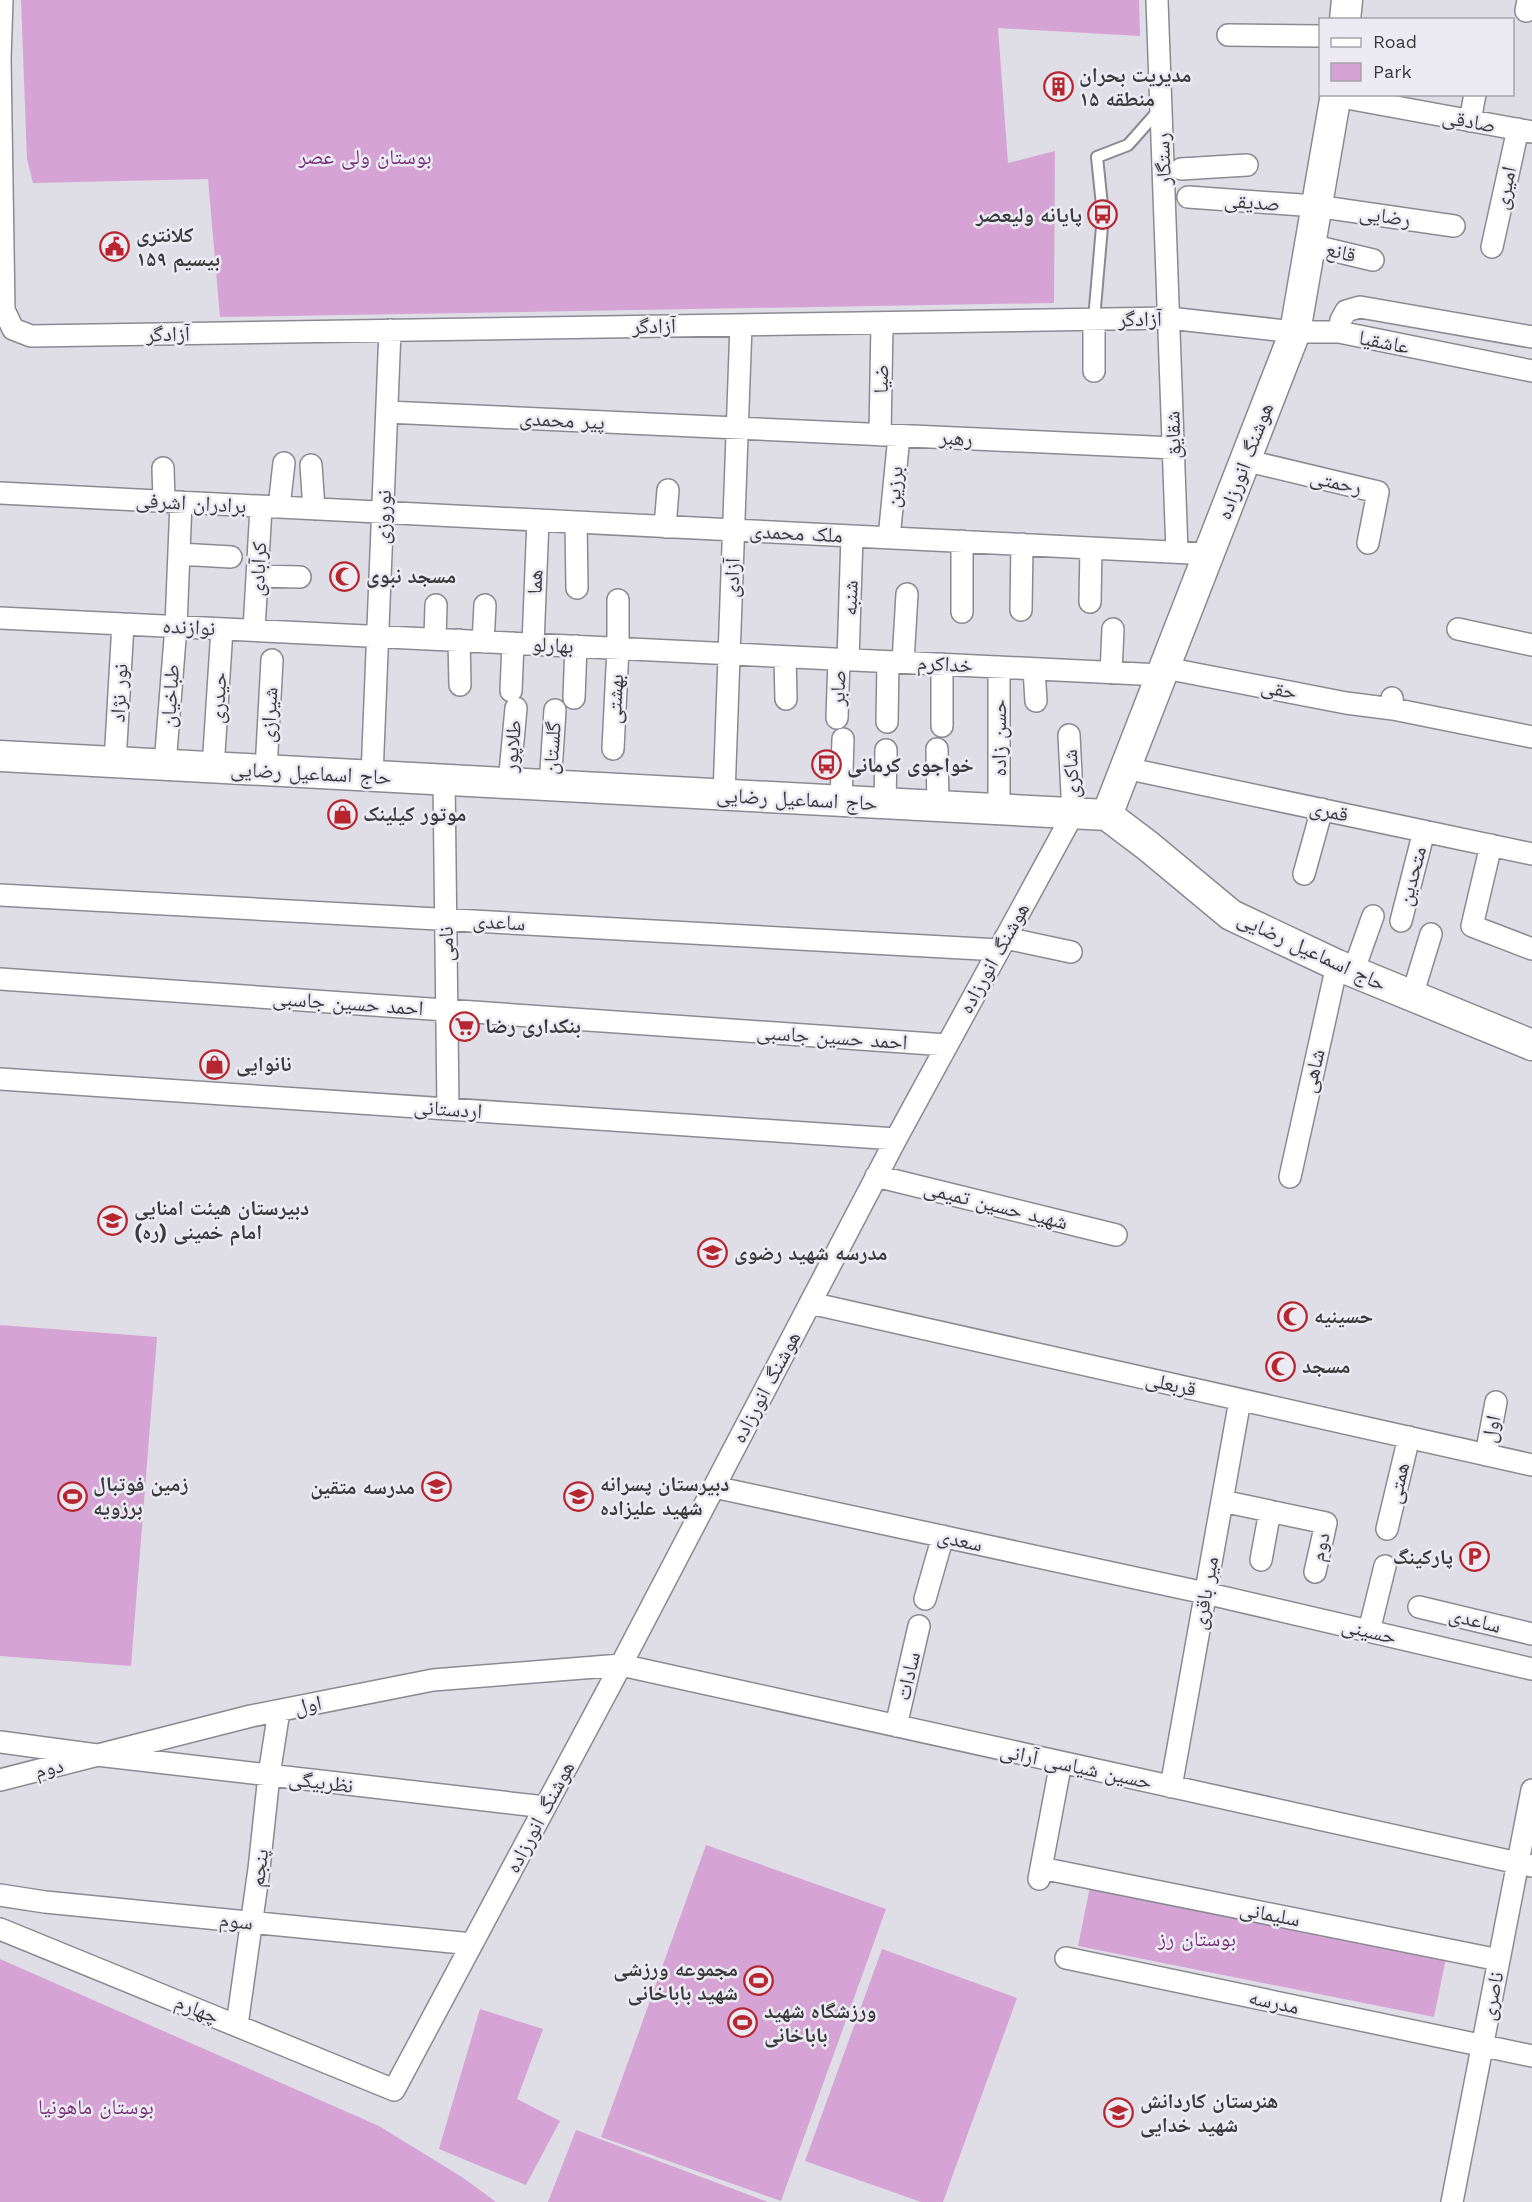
<svg xmlns="http://www.w3.org/2000/svg" width="1532" height="2202" font-family="'Work Sans','Noto Naskh Arabic',sans-serif">
	<style>
		.green { fill: #d5a4d4 }
		.lines { fill: none; stroke-linecap: round; stroke-linejoin: round }
		.lane-casing { stroke: #8b8a92; stroke-width: 14 }
		.street-casing { stroke: #8b8a92; stroke-width: 24 }
		.secondary-casing { stroke: #8b8a92; stroke-width: 33 }
		.lane { stroke: #fff; stroke-width: 10 }
		.street { stroke: #fff; stroke-width: 21 }
		.secondary { stroke: #fff; stroke-width: 30 }
		.labels { text-anchor: middle; stroke-width: 5; stroke-linejoin: round; paint-order: stroke }
		.poi-label { font-size: 21px; font-weight: bold; fill: #3a3a3d; stroke: #ecebf4; text-anchor: start }
		.street-label { font-size: 21px; fill: #3a3a3d; stroke: #ecebf4 }
		.park-label { font-size: 21px; fill: #772d78; stroke: #ecebf4 }
	</style>
	<rect width="100%" height="100%" fill="#dfdee6"/>
	<path class="green" d="M21 0H1139L1140 36 998 28 1008 163 1055 151 1054 303 220 317 208 179 33 183 27 159Z
		M0 1325 157 1337 131 1666 0 1656Z
		M706 1845 886 1909 781 2201 601 2137Z
		M1090 1887 1446 1958 1434 2017 1078 1946Z
		M882 1949 1017 1998 943 2202H921L805 2161Z
		M0 1959 379 2126 462 2177 496 2202H0Z
		M480 2009 543 2029 517 2099 560 2121 526 2185 439 2149Z
		M576 2130 768 2202H548Z"/>
	<g class="lines">
		<defs>
			<path id="lane" d="M1094 319 1103 215 1097 157 1128 145 1159 110"/>
			<path id="street" d="M2 0 0 59 4 310 13 329 31 336 1169 318 1295 332H1339L1532 371
				M1157 0 1177 552
				M1526 11 1528 0
				M1228 35 1320 36
				M1336 96 1532 132
				M1470 121 1475 94
				M1181 169 1247 165
				M1188 197 1316 206 1454 226
				M1310 245 1373 260
				M1492 247 1518 129
				M1339 332 1341 320 1346 311 1360 307 1532 337
				M1094 371V319
				M387 412 1174 448
				M880 435 882 323
				M1244 460 1378 492 1368 543
				M311 465 314 509
				M163 468 164 501
				M0 493 1210 554
				M279 507 284 463
				M576 522 577 588
				M665 527 668 490
				M889 538 899 436
				M179 554 231 557
				M258 576 300 577
				M1090 602 1091 548
				M1021 610 1022 544
				M962 612V541
				M0 618 1161 675
				M1458 629 1532 645
				M254 630 261 507
				M435 639 436 605
				M459 640 460 685
				M483 642 485 605
				M533 644 538 520
				M785 657 786 699
				M848 660 852 536
				M903 662 907 594
				M1165 668 1346 703 1393 709
				M1034 669 1036 701
				M1111 673 1113 629
				M511 691 513 643
				M574 698 576 646
				M1392 698 1393 709 1532 737
				M837 718 839 659
				M887 722 888 662
				M942 726V664
				M613 749 618 648V600
				M937 749 938 806
				M115 762 123 624
				M165 765 176 626 181 502
				M213 768 222 629
				M1125 768 1532 854
				M266 770 272 660
				M372 776 390 330
				M444 780 448 1109
				M509 784 516 708
				M550 786 555 710
				M724 795 741 325
				M841 801 843 739
				M885 803 886 750
				M999 810V667
				M1491 845 1472 926 1532 949
				M1304 874 1322 809
				M0 895 999 950
				M1401 921 1424 831
				M1005 938 1071 952
				M1353 972 1373 916
				M0 979 947 1045
				M1412 996 1431 934
				M0 1079 896 1139
				M876 1176 1116 1235
				M1290 1177 1337 965
				M810 1303 1532 1465
				M1486 1455 1496 1402
				M714 1487 1205 1593 1532 1669
				M1222 1501 1326 1523 1315 1572
				M1387 1529 1409 1437
				M1261 1560 1270 1511
				M925 1599 943 1536
				M1419 1607 1532 1634
				M1369 1631 1385 1566
				M896 1726 919 1626
				M0 1742 97 1755 545 1807
				M0 1780 251 1716 433 1680 621 1665 1532 1866
				M1171 1787 1240 1400
				M1041 1868 1499 1960
				M1039 1879 1061 1762
				M0 1895 45 1902 472 1944
				M0 1929 394 2090 621 1665 896 1139 1073 814 1069 735
				M1066 1958 1532 2056
				M237 2025 259 1869 269 1775 279 1711
				M1452 2202 1532 1790"/>
			<path id="secondary" d="M1345 20 1347 0
				M0 756 1107 815 1148 846 1231 915 1337 965 1532 1045
				M1107 815 1295 332 1336 94"/>
		</defs>
		<use href="#lane" class="lane-casing"/>
		<use href="#street" class="street-casing"/>
		<use href="#secondary" class="secondary-casing"/>
		<use href="#lane" class="lane"/>
		<use href="#street" class="street"/>
		<use href="#secondary" class="secondary"/>
	</g>
	<defs>
		<symbol id="building-ring" viewBox="-11 -11 22 22"><circle r="9.5" fill="#ecebf4" stroke="#b7262f" stroke-width="1.5"/><path d="M-4-6H4V6H1V3H-1V6H-4ZM-2.5-4.3h1.7v1.8h-1.7ZM.8-4.3h1.7v1.8H.8ZM-2.5-1h1.7V.8h-1.7ZM.8-1h1.7V.8H.8Z" fill="#b7262f"/></symbol>
		<symbol id="bus-ring" viewBox="-11 -11 22 22"><circle r="9.5" fill="#ecebf4" stroke="#b7262f" stroke-width="1.5"/><path d="M-5-6H5V4H4V6H2V4H-2V6H-4V4H-5ZM-3.5-4V0h7V-4ZM-3.5 1.2v1.5H-2V1.2ZM2 1.2v1.5H3.5V1.2Z" fill="#b7262f"/></symbol>
		<symbol id="civic-ring" viewBox="-11 -11 22 22"><circle r="9.5" fill="#ecebf4" stroke="#b7262f" stroke-width="1.5"/><path d="M-.6-6.5H3V-4.5H.6V-3L4-1V1h2V6H-6V1h2V-1L-.6-3ZM-1.2 2.5V6h2.4V2.5Z" fill="#b7262f"/></symbol>
		<symbol id="mosque-ring" viewBox="-11 -11 22 22"><circle r="9.5" fill="#ecebf4" stroke="#b7262f" stroke-width="1.5"/><path d="M3.5-4.9A6 6 0 1 0 3.5 4.9A5 5 0 1 1 3.5-4.9Z" fill="#b7262f"/></symbol>
		<symbol id="shop-ring" viewBox="-11 -11 22 22"><circle r="9.5" fill="#ecebf4" stroke="#b7262f" stroke-width="1.5"/><path d="M-5-2.5h2.3a2.7 3.5 0 0 1 5.4 0H5L5.5 6h-11ZM-1.5-2.5h3a1.5 2.3 0 0 0-3 0Z" fill="#b7262f"/></symbol>
		<symbol id="supermarket-ring" viewBox="-11 -11 22 22"><circle r="9.5" fill="#ecebf4" stroke="#b7262f" stroke-width="1.5"/><path d="M-6-5.5h2.5l.6 2H6L4.5 2H-2.5L-4.4-4H-6ZM-1.5 3.2a1.3 1.3 0 1 0 .1 0ZM3 3.2a1.3 1.3 0 1 0 .1 0Z" fill="#b7262f"/></symbol>
		<symbol id="school-ring" viewBox="-11 -11 22 22"><circle r="9.5" fill="#ecebf4" stroke="#b7262f" stroke-width="1.5"/><path d="M0-5L7-2L0 1L-7-2ZM-4 1L0 2.5L4 1V4Q0 6-4 4Z" fill="#b7262f"/></symbol>
		<symbol id="stadium-ring" viewBox="-11 -11 22 22"><circle r="9.5" fill="#ecebf4" stroke="#b7262f" stroke-width="1.5"/><path d="M0-5a6.5 5 0 1 0 0 10a6.5 5 0 1 0 0-10ZM-3.5-1.8h7v3.6h-7Z" fill="#b7262f"/></symbol>
		<symbol id="parking-ring" viewBox="-11 -11 22 22"><circle r="9.5" fill="#ecebf4" stroke="#b7262f" stroke-width="1.5"/><path d="M-3.5-5.5H1a3.5 3.5 0 0 1 0 7H-1V5.5H-3.5ZM-1-3.4V-.6H.8a1.4 1.4 0 0 0 0-2.8Z" fill="#b7262f"/></symbol>
	</defs>
	<g fill-rule="evenodd">
		<use href="#building-ring" x="1042" y="70" width="33" height="33"/>
		<use href="#bus-ring" x="1086" y="198" width="33" height="33"/>
		<use href="#civic-ring" x="98" y="230" width="33" height="33"/>
		<use href="#mosque-ring" x="328" y="560" width="33" height="33"/>
		<use href="#bus-ring" x="810" y="748" width="33" height="33"/>
		<use href="#shop-ring" x="326" y="798" width="33" height="33"/>
		<use href="#supermarket-ring" x="448" y="1010" width="33" height="33"/>
		<use href="#shop-ring" x="198" y="1048" width="33" height="33"/>
		<use href="#school-ring" x="96" y="1204" width="33" height="33"/>
		<use href="#school-ring" x="696" y="1236" width="33" height="33"/>
		<use href="#mosque-ring" x="1276" y="1300" width="33" height="33"/>
		<use href="#mosque-ring" x="1264" y="1350" width="33" height="33"/>
		<use href="#school-ring" x="420" y="1470" width="33" height="33"/>
		<use href="#stadium-ring" x="56" y="1480" width="33" height="33"/>
		<use href="#school-ring" x="562" y="1480" width="33" height="33"/>
		<use href="#parking-ring" x="1458" y="1540" width="33" height="33"/>
		<use href="#stadium-ring" x="742" y="1964" width="33" height="33"/>
		<use href="#stadium-ring" x="726" y="2006" width="33" height="33"/>
		<use href="#school-ring" x="1102" y="2096" width="33" height="33"/>
	</g>
	<g class="labels">
		<g class="poi-label">
			<text x="1079" y="82">مدیریت بحران<tspan x="1079" dy="24">منطقه ۱۵</tspan></text>
			<text x="1082" y="222" text-anchor="end">پایانه ولیعصر</text>
			<text x="136" y="242">کلانتری<tspan x="136" dy="24">۱۵۹ بیسیم</tspan></text>
			<text x="366" y="583">مسجد نبوی</text>
			<text x="847" y="772">خواجوی کرمانی</text>
			<text x="363" y="821">موتور کیلینک</text>
			<text x="485" y="1033">بنکداری رضا</text>
			<text x="236" y="1071">نانوایی</text>
			<text x="134" y="1215">دبیرستان هیئت امنایی<tspan x="134" dy="24">امام خمینی (ره)</tspan></text>
			<text x="734" y="1260">مدرسه شهید رضوی</text>
			<text x="1314" y="1323">حسینیه</text>
			<text x="1302" y="1373">مسجد</text>
			<text x="93" y="1491">زمین فوتبال<tspan x="93" dy="24">برزویه</tspan></text>
			<text x="600" y="1491">دبیرستان پسرانه<tspan x="600" dy="24">شهید علیزاده</tspan></text>
			<text x="415" y="1494" text-anchor="end">مدرسه متقین</text>
			<text x="1453" y="1564" text-anchor="end">پارکینگ</text>
			<text x="738" y="1976" text-anchor="end">مجموعه ورزشی<tspan x="738" dy="24">شهید باباخانی</tspan></text>
			<text x="764" y="2018">ورزشگاه شهید<tspan x="764" dy="24">باباخانی</tspan></text>
			<text x="1140" y="2108">هنرستان کاردانش<tspan x="1140" dy="24">شهید خدایی</tspan></text>
		</g>
		<g class="street-label">
			<text transform="translate(1469 121) rotate(10)" y="7">صادقی</text>
			<text transform="translate(1163 159) rotate(-92)" y="7">رستگار</text>
			<text transform="translate(1505 188) rotate(-78)" y="7">امیری</text>
			<text transform="translate(1252 202) rotate(4)" y="7">صدیقی</text>
			<text transform="translate(1385 216) rotate(8)" y="7">رضایی</text>
			<text transform="translate(1341 252) rotate(14)" y="7">قانع</text>
			<text transform="translate(1140 319) rotate(-1)" y="7">آزادگر</text>
			<text transform="translate(654 326) rotate(-1)" y="7">آزادگر</text>
			<text transform="translate(168 334) rotate(-1)" y="7">آزادگر</text>
			<text transform="translate(1384 342) rotate(11)" y="7">عاشقیا</text>
			<text transform="translate(881 379) rotate(-89)" y="7">ضیا</text>
			<text transform="translate(562 420) rotate(3)" y="7">پیر محمدی</text>
			<text transform="translate(1173 435) rotate(-92)" y="7">شقایق</text>
			<text transform="translate(956 438) rotate(3)" y="7">رهبر</text>
			<text transform="translate(1245 461) rotate(-69)" y="7">هوشنگ انورزاده</text>
			<text transform="translate(1336 482) rotate(13)" y="7">رحمتی</text>
			<text transform="translate(894 487) rotate(-85)" y="7">برزین</text>
			<text transform="translate(191 503) rotate(3)" y="7">برادران اشرفی</text>
			<text transform="translate(383 517) rotate(-88)" y="7">نوروزی</text>
			<text transform="translate(796 533) rotate(3)" y="7">ملک محمدی</text>
			<text transform="translate(258 569) rotate(-87)" y="7">کرآبادی</text>
			<text transform="translate(732 578) rotate(-88)" y="7">آزادی</text>
			<text transform="translate(535 582) rotate(-88)" y="7">هما</text>
			<text transform="translate(850 598) rotate(-88)" y="7">شنبه</text>
			<text transform="translate(189 627) rotate(3)" y="7">نوازنده</text>
			<text transform="translate(553 645) rotate(3)" y="7">بهارلو</text>
			<text transform="translate(945 664) rotate(3)" y="7">خداکرم</text>
			<text transform="translate(838 688) rotate(-88)" y="7">صابر</text>
			<text transform="translate(1279 689) rotate(11)" y="7">حقی</text>
			<text transform="translate(119 693) rotate(-87)" y="7">نور نژاد</text>
			<text transform="translate(170 696) rotate(-86)" y="7">طباخیان</text>
			<text transform="translate(218 698) rotate(-87)" y="7">حیدری</text>
			<text transform="translate(615 699) rotate(-87)" y="7">بهشتی</text>
			<text transform="translate(269 715) rotate(-87)" y="7">شیرازی</text>
			<text transform="translate(999 738) rotate(-90)" y="7">حسن زاده</text>
			<text transform="translate(512 746) rotate(-85)" y="7">طلاپور</text>
			<text transform="translate(552 748) rotate(-86)" y="7">گلستان</text>
			<text transform="translate(311 773) rotate(3)" y="7">حاج اسماعیل رضایی</text>
			<text transform="translate(1071 774) rotate(-93)" y="7">شاکری</text>
			<text transform="translate(797 799) rotate(3)" y="7">حاج اسماعیل رضایی</text>
			<text transform="translate(1329 811) rotate(12)" y="7">قمری</text>
			<text transform="translate(1412 876) rotate(-75)" y="7">متحدین</text>
			<text transform="translate(499 922) rotate(3)" y="7">ساعدی</text>
			<text transform="translate(446 944) rotate(-91)" y="7">نامی</text>
			<text transform="translate(1312 951) rotate(25)" y="7">حاج اسماعیل رضایی</text>
			<text transform="translate(994 958) rotate(-61)" y="7">هوشنگ انورزاده</text>
			<text transform="translate(348 1003) rotate(4)" y="7">احمد حسین جاسبی</text>
			<text transform="translate(832 1037) rotate(4)" y="7">احمد حسین جاسبی</text>
			<text transform="translate(1313 1071) rotate(-77)" y="7">شاهی</text>
			<text transform="translate(448 1109) rotate(4)" y="7">اردستانی</text>
			<text transform="translate(996 1205) rotate(14)" y="7">شهید حسین تمیمی</text>
			<text transform="translate(1171 1384) rotate(13)" y="7">قربعلی</text>
			<text transform="translate(766 1387) rotate(-62)" y="7">هوشنگ انورزاده</text>
			<text transform="translate(1491 1429) rotate(-78)" y="7">اول</text>
			<text transform="translate(1398 1483) rotate(-77)" y="7">همتی</text>
			<text transform="translate(960 1540) rotate(12)" y="7">سعدی</text>
			<text transform="translate(1320 1547) rotate(-78)" y="7">دوم</text>
			<text transform="translate(1205 1593) rotate(-80)" y="7">میر باقری</text>
			<text transform="translate(1475 1620) rotate(14)" y="7">ساعدی</text>
			<text transform="translate(1369 1631) rotate(13)" y="7">حسینی</text>
			<text transform="translate(908 1676) rotate(-77)" y="7">سادات</text>
			<text transform="translate(308 1705) rotate(-11)" y="7">اول</text>
			<text transform="translate(1076 1766) rotate(12)" y="7">حسین شیاسی آرانی</text>
			<text transform="translate(49 1768) rotate(-14)" y="7">دوم</text>
			<text transform="translate(321 1782) rotate(7)" y="7">نظربیگی</text>
			<text transform="translate(540 1817) rotate(-62)" y="7">هوشنگ انورزاده</text>
			<text transform="translate(259 1868) rotate(-83)" y="7">پنجم</text>
			<text transform="translate(1270 1914) rotate(11)" y="7">سلیمانی</text>
			<text transform="translate(236 1921) rotate(6)" y="7">سوم</text>
			<text transform="translate(1492 1996) rotate(-79)" y="7">ناصری</text>
			<text transform="translate(1274 2002) rotate(12)" y="7">مدرسه</text>
			<text transform="translate(197 2009) rotate(22)" y="7">چهارم</text>
		</g>
		<g class="park-label">
			<text x="365" y="164">بوستان ولی عصر</text>
			<text x="1197" y="1946">بوستان رز</text>
			<text x="96" y="2114">بوستان ماهونیا</text>
		</g>
	</g>
	<rect x="1319" y="18" width="195" height="78" fill="#ecebf4" stroke="#a5a4ab" stroke-width="1.5"/>
	<rect x="1331" y="38" width="30" height="9" fill="#ffffff" stroke="#a5a4ab" stroke-width="1.5"/>
	<text x="1373" y="48" font-size="18" fill="#3a3a3d">Road</text>
	<rect x="1331" y="63" width="30" height="18" fill="#d5a4d4" stroke="#a5a4ab" stroke-width="1.5"/>
	<text x="1373" y="78" font-size="18" fill="#3a3a3d">Park</text>
</svg>
